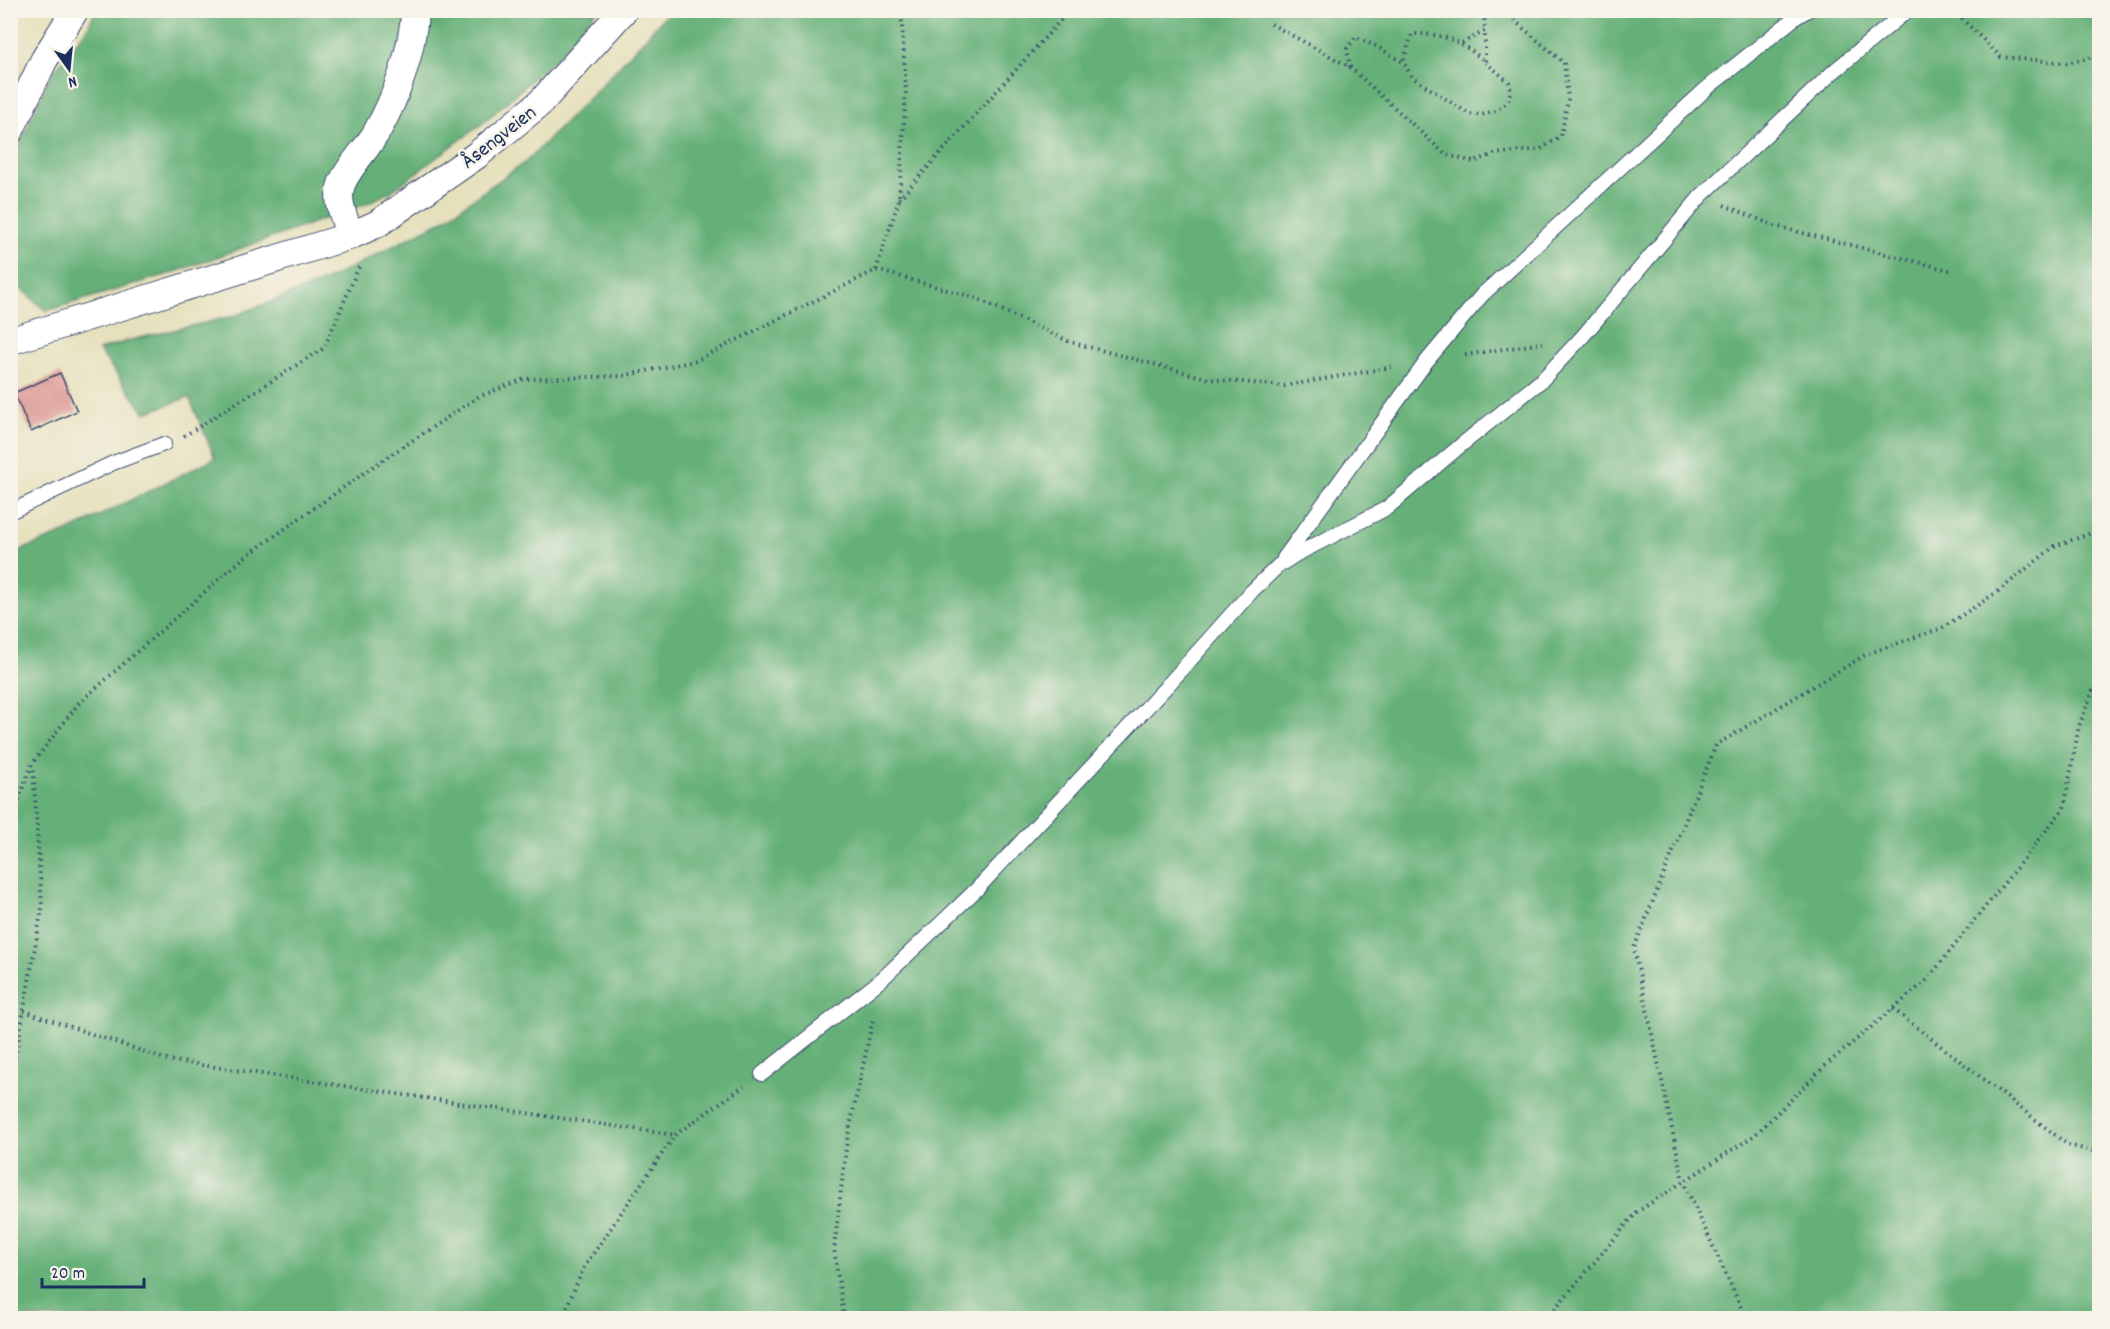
<svg xmlns="http://www.w3.org/2000/svg" width="2110" height="1329" font-family="Dekko,sans-serif">
	<style>
		.forest { fill: #65b078; stroke: #40706b; stroke-width: 1.5 }
		.building { fill: #db9390 }
		.lines { fill: none; stroke-linecap: round; stroke-linejoin: round }
		.service-casing { stroke: #394a6c; stroke-width: 16 }
		.minor-casing { stroke: #394a6c; stroke-width: 29 }
		.path { stroke: #394a6c; stroke-width: 4; stroke-dasharray: 1.5 4.5; stroke-linecap: butt }
		.service { stroke: #fff; stroke-width: 14 }
		.minor { stroke: #fff; stroke-width: 27 }
		.labels { text-anchor: middle; stroke-width: 5; stroke-linejoin: round; paint-order: stroke }
		.street-label { font-size: 21px; fill: #1b2f5e; stroke: #f7f3e8 }
	</style>
	<rect width="100%" height="100%" fill="#f7f3e8"/>
	<filter id="ink" filterUnits="userSpaceOnUse"><feTurbulence type="fractalNoise" baseFrequency=".0167" numOctaves="2"/><feDisplacementMap in="SourceGraphic" scale="12" xChannelSelector="R" yChannelSelector="G"/><feConvolveMatrix kernelMatrix="1 2 1 2 8 2 1 2 1" color-interpolation-filters="sRGB"/></filter>
	<filter id="wash" filterUnits="userSpaceOnUse"><feTurbulence type="fractalNoise" baseFrequency=".008" numOctaves="4" result="noise"/><feDisplacementMap in="SourceGraphic" scale="24" xChannelSelector="R" yChannelSelector="G"/><feGaussianBlur stdDeviation="1.35" result="paint"/><feColorMatrix in="noise" values="0 0 0 0 0 0 0 0 0 0 0 0 0 0 0 0 0 1.4 0 .05"/><feComposite in="paint" operator="in"/></filter>
	<g filter="url(#wash)">
		<rect width="100%" height="100%" fill="#e6e0bc"/>
		<path class="forest" d="M95 11H596L557 57 483 123 390 192 363 205 172 273 46 311 11 280V165L50 77 88 27Z
			M670 11H2099V1318H11V554L67 532 215 458 189 397 145 413 99 350 131 340 234 316 325 281 442 221 528 160 599 88Z"/>
		<g id="blocks">
			<path class="building" d="M60 373 77 411 31 432 14 393Z"/>
		</g>
	</g>
	<g filter="url(#ink)">
		<use href="#blocks" fill-opacity="0" stroke="#394a6c" stroke-width="1.5"/>
		<g class="lines">
			<defs>
				<path id="service" d="M10 512 113 463 164 444
					M1284 558 1426 362 1482 295 1706 89 1796 17 1808 10
					M762 1074 881 980 976 890 1167 686 1252 591 1278 566 1295 555 1387 508 1460 446 1542 380 1583 336 1701 196 1833 72 1908 10"/>
				<path id="minor" d="M10 131 44 60 75 10
					M350 236C345 219 335 200 342 183 350 165 366 150 376 133 397 97 412 52 415 10
					M10 341 350 236 377 224 477 155 540 103 624 10"/>
			</defs>
			<use href="#service" class="service-casing"/>
			<use href="#minor" class="minor-casing"/>
			<path class="path" d="M1953 10 2001 57 2067 63 2100 55
				M1271 24 1350 67 1446 155 1474 162 1494 154 1541 149 1561 136 1568 99 1564 63 1502 10
				M1462 43 1485 31 1484 10
				M1485 61V31
				M1350 67 1347 49 1355 37 1376 46 1403 62 1412 77 1469 114 1481 115 1495 111 1508 101 1511 90 1509 82C1475 54 1459 32 1412 34L1403 62
				M899 199 1070 10
				M1724 205 1775 226 1953 271
				M876 270 899 200 906 91 901 10
				M1465 355 1543 343
				M184 436 324 348 359 267
				M10 822 32 764 78 704 242 559 377 464 478 397 524 379 622 376 695 361 876 270 976 298 1070 342 1209 379 1284 386 1392 367
				M1893 1009 2068 1145 2100 1153
				M24 1011 168 1060 675 1135
				M10 1087 42 908 33 767
				M562 1318 584 1267 675 1135 744 1086
				M844 1318 834 1249 847 1140 873 1019
				M1547 1318 1637 1212 1755 1135 1826 1065 1927 980 2064 808 2079 726 2100 673
				M1746 1318 1683 1181 1634 948 1716 745 1867 654 1942 628 1996 593 2055 546 2100 530"/>
			<use href="#service" class="service"/>
			<use href="#minor" class="minor"/>
		</g>
	</g>
	<g class="labels">
		<g class="street-label">
			<text transform="translate(498 136) rotate(-38)" y="7">Åsengveien</text>
		</g>
	</g>
	<rect width="2110" height="1329" fill="none" stroke="#f7f3e8" stroke-width="36"/>
	<g transform="translate(69 69) rotate(165)" stroke="#f7f3e8" stroke-width="4.5" paint-order="stroke">
	<path d="M0-4.5L10 22L0 15L-10 22Z" fill="#1b2f5e"/>
	<text y="-9" font-size="16" font-weight="bold" text-anchor="middle" fill="#1b2f5e">N</text>
	</g>
	<path d="M42 1278v9h102v-9" fill="none" stroke="#1b2f5e" stroke-width="3"/>
	<text x="51" y="1278" font-size="18" fill="#1b2f5e" stroke="#f7f3e8" stroke-width="4.5" paint-order="stroke">20 m</text>
</svg>
